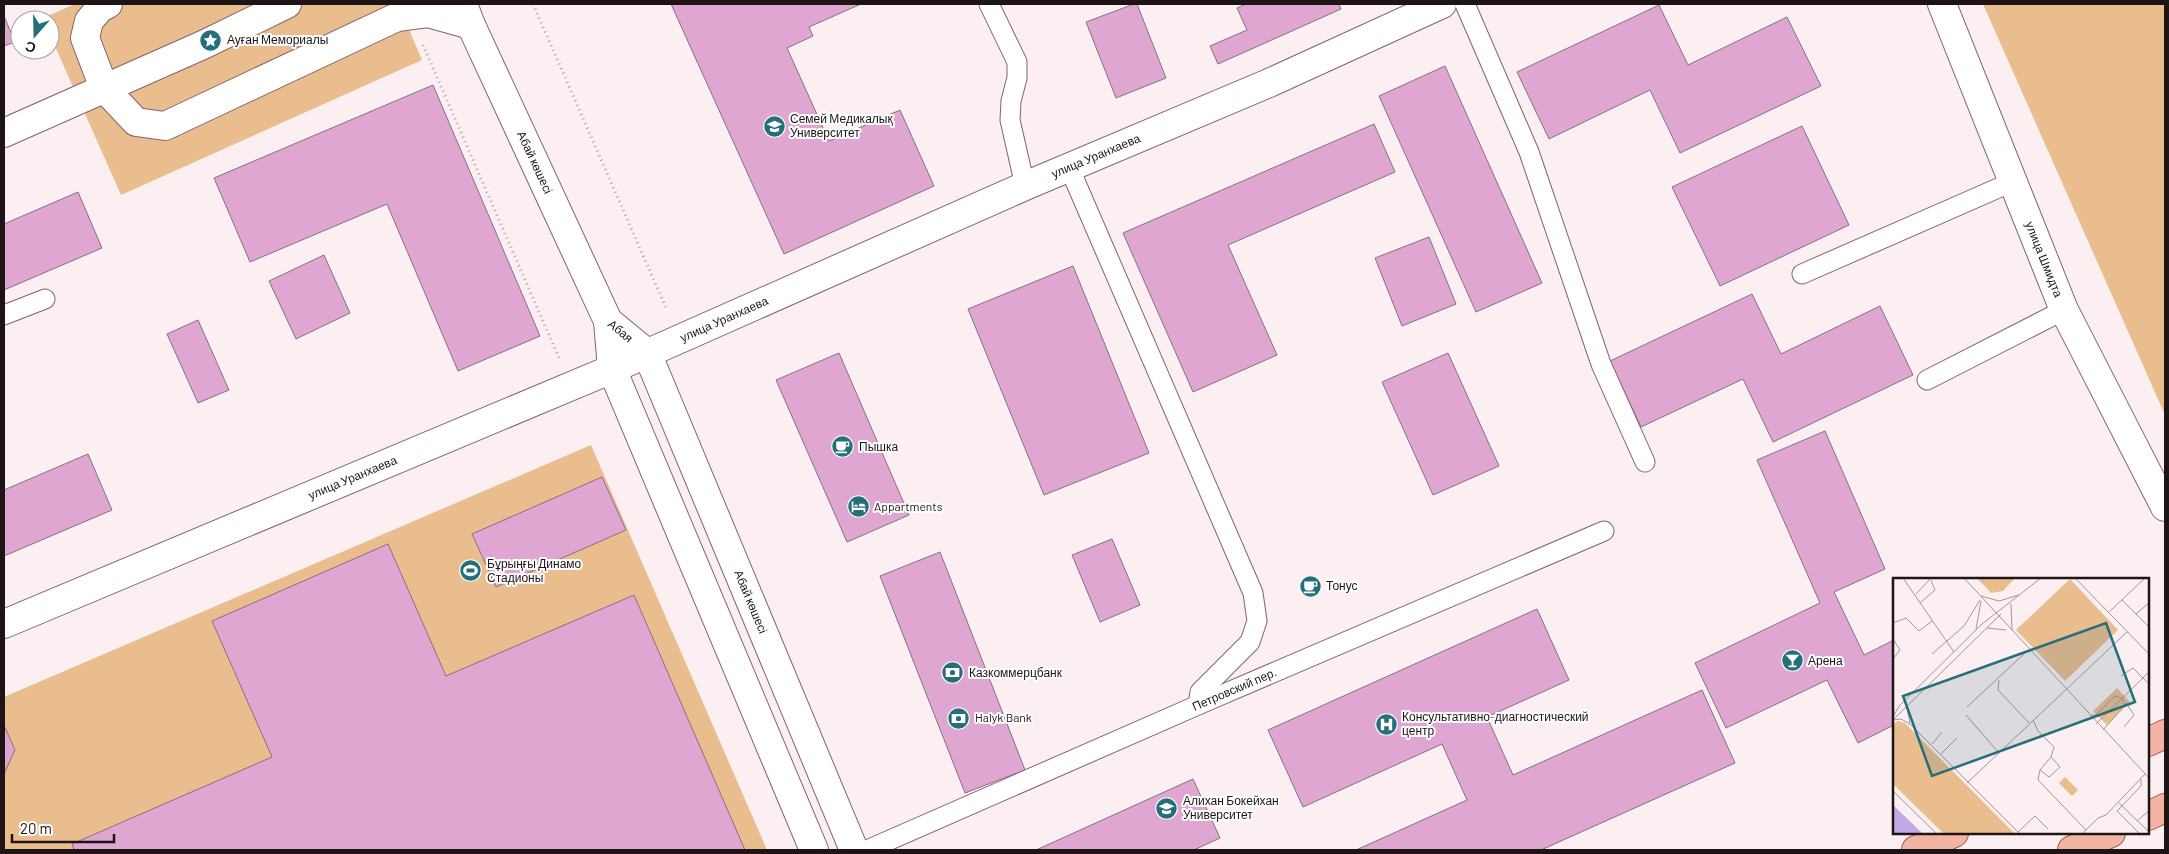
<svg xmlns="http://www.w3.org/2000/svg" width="2169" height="854" font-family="Barlow,sans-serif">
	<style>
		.green { fill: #eabd8f }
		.building { fill: #dea6d1; stroke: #867181 }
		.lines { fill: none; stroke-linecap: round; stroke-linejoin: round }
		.lane-casing { stroke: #80656a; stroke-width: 21 }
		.street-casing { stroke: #80656a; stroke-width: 30 }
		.secondary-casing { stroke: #80656a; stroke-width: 30 }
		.primary-casing { stroke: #a25c4a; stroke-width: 30 }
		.path { stroke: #b1a6a8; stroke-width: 3; stroke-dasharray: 1 4; stroke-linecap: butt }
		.lane { stroke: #fff; stroke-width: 19 }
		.street { stroke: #fff; stroke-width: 28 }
		.secondary { stroke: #fff; stroke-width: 28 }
		.primary { stroke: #f2b5a3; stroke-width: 28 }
		.labels { text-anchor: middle; stroke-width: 4; stroke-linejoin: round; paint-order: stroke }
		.poi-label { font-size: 12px; fill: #1e1416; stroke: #fff; text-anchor: start }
		.street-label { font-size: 12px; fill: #1e1416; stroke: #fff }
		.inset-road { fill: none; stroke: #a39799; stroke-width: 1 }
		.view { fill: #266e7a; fill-opacity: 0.15; stroke: #266e7a; stroke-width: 2.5 }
		.inset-edge { fill: none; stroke: #1e1416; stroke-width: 2.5 }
	</style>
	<rect width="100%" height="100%" fill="#fbeff1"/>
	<path class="green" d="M75 4H398L422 60 121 195 50 35V20H43V18Z
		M1983 4H2165V415Z
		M591 445 767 850H4V697Z"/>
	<path class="building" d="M671 4H861L809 27 813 36 787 48 829 141 900 110 934 186 784 254Z
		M1134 4H1137L1166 78 1116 98 1086 22Z
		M1246 4H1339L1341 9 1218 64 1210 46 1247 30 1237 8Z
		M1659 5 1688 65 1787 17 1821 86 1680 153 1650 90 1549 139 1517 72Z
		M4 16 15 42 4 46Z
		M1445 66 1542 283 1476 312 1379 96Z
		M433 85 540 336 458 371 387 204 250 262 214 178Z
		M1374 124 1395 172 1228 245 1277 355 1193 392 1123 233Z
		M1802 126 1849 225 1720 286 1672 187Z
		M78 192 102 248 4 290V224Z
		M1429 237 1456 304 1402 326 1375 258Z
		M324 255 350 313 296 339 269 281Z
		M1073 266 1149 453 1044 495 968 309Z
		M1752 294 1781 354 1880 306 1913 375 1773 442 1743 379 1641 427 1610 361Z
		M198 320 229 390 198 403 167 334Z
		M839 353 909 515 847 542 776 380Z
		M1448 353 1499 466 1433 495 1382 382Z
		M1825 431 1885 569 1834 592 1864 655 1894 640V725L1858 743 1827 680 1726 728 1695 663 1820 603 1757 460Z
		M88 454 112 510 4 556V490Z
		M602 477 626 530 496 587 472 534Z
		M1112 539 1140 605 1100 622 1072 555Z
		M388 544 446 676 634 595 745 850H74L72 844 272 757 212 621Z
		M940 552 1025 770 965 793 880 576Z
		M1537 609 1569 680 1487 717 1513 775 1702 690 1735 763 1541 850H1356L1467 800 1442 744 1303 807 1268 730Z
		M4 725 15 750 4 774Z
		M1193 779 1220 838 1194 850H1036Z"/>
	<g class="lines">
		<defs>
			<g id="lane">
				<path d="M989 4 1017 62V78L1011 101 1010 120 1025 186"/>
				<path d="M1465 4 1529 152 1601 364 1645 462"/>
				<path d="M1069 167 1253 593 1257 621 1250 642 1200 692 1198 705"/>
				<path d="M1802 274 2012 182"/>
				<path d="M4 315 45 299"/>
				<path d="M1927 380 2064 310"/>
				<path id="s1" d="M867 850 1198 705 1604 531"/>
			</g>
			<g id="street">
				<path d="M108 4 100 8 89 21 85 38 104 88 136 122 165 126 397 17 428 13 471 25"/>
				<path id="s2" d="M1942 4 2064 310 2165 507"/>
				<path d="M4 133 205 44 287 4"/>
				<path id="s3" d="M4 624 612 369 1025 186 1269 83 1442 4"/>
			</g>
			<g id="secondary">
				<path id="s4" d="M463 4 471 25 608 321 612 369 814 850"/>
				<path id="s5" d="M608 321 647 353 854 850"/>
			</g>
			<path id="primary" d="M2148 742 2165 734
				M2148 816 2165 808
				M1916 850 1954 833
				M2072 850 2111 833"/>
		</defs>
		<use href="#lane" class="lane-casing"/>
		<use href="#street" class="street-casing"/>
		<use href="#secondary" class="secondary-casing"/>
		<use href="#primary" class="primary-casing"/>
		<path class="path" d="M533 4 667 310
			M423 45 559 358"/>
		<use href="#lane" class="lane"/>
		<use href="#street" class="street"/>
		<use href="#secondary" class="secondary"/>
		<use href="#primary" class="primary"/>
	</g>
	<defs>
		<symbol id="sight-disc" viewBox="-11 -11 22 22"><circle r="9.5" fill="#266e7a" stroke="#fff"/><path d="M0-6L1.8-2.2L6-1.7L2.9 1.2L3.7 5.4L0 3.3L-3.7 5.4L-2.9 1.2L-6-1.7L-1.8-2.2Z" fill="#fff"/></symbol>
		<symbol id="university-disc" viewBox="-11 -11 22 22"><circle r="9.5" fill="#266e7a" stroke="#fff"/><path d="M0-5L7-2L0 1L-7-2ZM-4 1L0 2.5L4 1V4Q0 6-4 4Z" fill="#fff"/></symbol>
		<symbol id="cafe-disc" viewBox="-11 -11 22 22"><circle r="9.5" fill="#266e7a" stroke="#fff"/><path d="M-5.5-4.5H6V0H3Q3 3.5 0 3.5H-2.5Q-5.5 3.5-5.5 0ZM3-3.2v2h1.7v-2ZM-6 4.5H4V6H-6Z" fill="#fff"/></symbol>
		<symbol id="hotel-disc" viewBox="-11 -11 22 22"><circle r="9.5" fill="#266e7a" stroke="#fff"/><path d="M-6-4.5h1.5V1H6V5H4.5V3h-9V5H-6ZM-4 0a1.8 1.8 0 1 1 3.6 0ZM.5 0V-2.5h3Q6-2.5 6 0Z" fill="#fff"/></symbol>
		<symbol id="stadium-disc" viewBox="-11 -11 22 22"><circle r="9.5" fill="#266e7a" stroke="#fff"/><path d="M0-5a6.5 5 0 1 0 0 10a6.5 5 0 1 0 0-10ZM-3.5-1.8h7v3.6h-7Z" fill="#fff"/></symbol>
		<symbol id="bar-disc" viewBox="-11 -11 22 22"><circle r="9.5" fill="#266e7a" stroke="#fff"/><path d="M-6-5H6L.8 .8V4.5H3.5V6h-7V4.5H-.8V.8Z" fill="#fff"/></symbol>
		<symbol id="bank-disc" viewBox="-11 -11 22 22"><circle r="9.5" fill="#266e7a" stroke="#fff"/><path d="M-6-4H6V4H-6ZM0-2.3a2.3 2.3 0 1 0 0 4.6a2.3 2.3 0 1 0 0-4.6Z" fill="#fff"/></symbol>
		<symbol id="hospital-disc" viewBox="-11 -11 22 22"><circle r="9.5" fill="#266e7a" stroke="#fff"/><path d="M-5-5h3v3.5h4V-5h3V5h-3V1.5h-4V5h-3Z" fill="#fff"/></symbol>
	</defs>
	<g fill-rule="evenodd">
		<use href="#sight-disc" x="198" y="28" width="25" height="25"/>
		<use href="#university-disc" x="762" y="114" width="25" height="25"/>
		<use href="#cafe-disc" x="830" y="434" width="25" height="25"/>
		<use href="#hotel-disc" x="846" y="494" width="25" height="25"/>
		<use href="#stadium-disc" x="458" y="558" width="25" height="25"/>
		<use href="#cafe-disc" x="1298" y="574" width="25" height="25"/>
		<use href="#bar-disc" x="1780" y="648" width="25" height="25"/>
		<use href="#bank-disc" x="940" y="660" width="25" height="25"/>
		<use href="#bank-disc" x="946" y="706" width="25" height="25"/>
		<use href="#hospital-disc" x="1374" y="712" width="25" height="25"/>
		<use href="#university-disc" x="1154" y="796" width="25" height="25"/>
	</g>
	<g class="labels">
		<g class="poi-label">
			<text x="227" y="44">Ауған Мемориалы</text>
			<text x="790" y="123">Семей Медикалық<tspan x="790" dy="14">Университет</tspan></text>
			<text x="859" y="451">Пышка</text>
			<text x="874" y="511">Appartments</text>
			<text x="487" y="568">Бұрыңғы Динамо<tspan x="487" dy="14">Стадионы</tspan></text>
			<text x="1326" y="590">Тонус</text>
			<text x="1808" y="665">Арена</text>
			<text x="969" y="677">Казкоммерцбанк</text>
			<text x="1402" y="721">Консультативно-диагностический<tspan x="1402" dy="14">центр</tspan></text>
			<text x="975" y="722">Halyk Bank</text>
			<text x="1183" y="805">Алихан Бокейхан<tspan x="1183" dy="14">Университет</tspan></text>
		</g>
		<g class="street-label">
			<text dy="4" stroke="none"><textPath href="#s3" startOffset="1188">улица Уранхаева</textPath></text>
			<text dy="4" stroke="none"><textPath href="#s4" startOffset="174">Абай көшесі</textPath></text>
			<text dy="4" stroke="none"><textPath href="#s2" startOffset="275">улица Шмидта</textPath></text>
			<text dy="4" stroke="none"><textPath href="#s3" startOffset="782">улица Уранхаева</textPath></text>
			<text dy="4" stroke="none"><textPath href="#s5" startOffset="16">Абая</textPath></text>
			<text dy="4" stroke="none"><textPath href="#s3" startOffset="378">улица Уранхаева</textPath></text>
			<text dy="4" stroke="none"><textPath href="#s5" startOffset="320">Абай көшесі</textPath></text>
			<text dy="4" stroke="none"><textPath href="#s1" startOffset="401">Петровский пер.</textPath></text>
		</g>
	</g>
	<g transform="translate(1893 578)">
		<rect width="256" height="256" fill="#fbeff1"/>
		<path d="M84 0H122L110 13 98 15ZM177 1 225 52 172 103 123 52ZM224 110 237 124 214 147 200 133ZM5 143 12 145 122 256H51L0 206V146ZM172 199 185 212 179 218 166 205Z" fill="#eabd8f"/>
		<path d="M0 227 29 255 30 256H0Z" fill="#c2a9e5"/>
		<path class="inset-road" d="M10 0 61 74M71 0 257 201M182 0 257 77M23 16 38 0M88 18 106 23 126 17M229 22 257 50M27 25 42 12 38 2M118 26 119 52M216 34 252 0M243 36 257 24M0 45 13 40 26 53 39 43M94 50 113 52M83 51 88 23M0 61 7 72 0 81M39 76 71 48 87 22M228 98 240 90 257 107M106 102 105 112 136 145M74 129 133 74M14 130 17 146M73 137 106 175M197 138 204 136 222 118 229 120 232 127 210 152M0 139 6 128 89 46 148 0M1 141 108 36M0 142 8 141 17 146 127 256M140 142 145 153 161 169 158 179M203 146 257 93M231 149 241 137 233 125M39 166 49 154M48 176 64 160M147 192 156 199 167 189 158 179 147 192 145 202 193 252M74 205 234 54M0 213 44 256M226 225 257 255M244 243 257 232M125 254 142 238 155 251M189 256 205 240 213 237 252 196M247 256 224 233 248 208V201"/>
		<path class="view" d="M213 45 242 124 39 198 10 118Z"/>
		<rect width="256" height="256" class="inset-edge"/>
	</g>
	<rect width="2169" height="854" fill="none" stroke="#1e1416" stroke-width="10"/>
	<g transform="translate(35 35) rotate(200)"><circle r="24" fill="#ffffff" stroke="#a5a1a2"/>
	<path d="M0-4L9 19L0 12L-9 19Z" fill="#266e7a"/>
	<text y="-8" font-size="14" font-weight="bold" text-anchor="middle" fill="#1e1416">С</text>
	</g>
	<path d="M12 834v8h102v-8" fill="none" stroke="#1e1416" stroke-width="2.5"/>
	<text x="20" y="834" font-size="15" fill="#1e1416" stroke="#ffffff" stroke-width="4" paint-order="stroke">20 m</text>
</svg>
